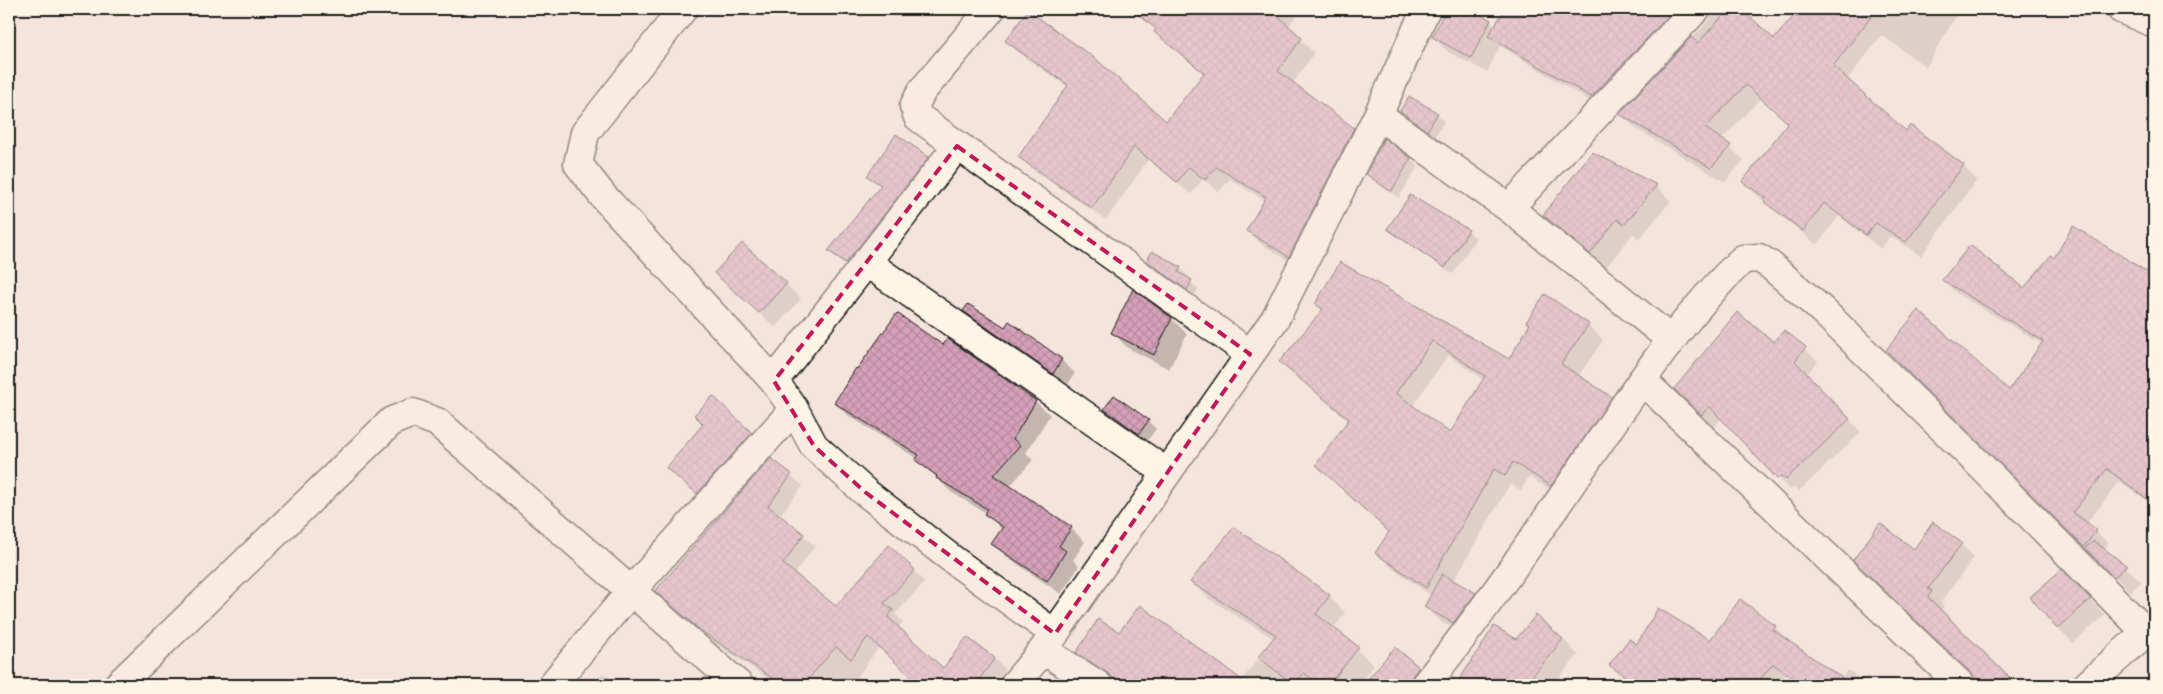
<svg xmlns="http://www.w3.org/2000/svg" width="2163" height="694" font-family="Mynerve,sans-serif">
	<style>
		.shadow { fill: #0003; fill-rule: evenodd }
		.building { fill: url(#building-cross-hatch); stroke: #1c1c1c; fill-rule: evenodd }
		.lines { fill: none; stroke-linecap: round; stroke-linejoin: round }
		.minor-casing { stroke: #1c1c1c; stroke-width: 31 }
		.minor { stroke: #fcf5e5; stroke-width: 28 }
		.marked { fill: none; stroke: #c2185b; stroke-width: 4; stroke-dasharray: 10 6; stroke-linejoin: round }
	</style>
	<defs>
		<pattern id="building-cross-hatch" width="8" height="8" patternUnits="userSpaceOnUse" patternTransform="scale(1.25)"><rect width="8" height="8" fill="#d5a0b8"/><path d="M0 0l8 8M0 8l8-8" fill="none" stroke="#b6899e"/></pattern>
	</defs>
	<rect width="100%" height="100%" fill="#f4e4dc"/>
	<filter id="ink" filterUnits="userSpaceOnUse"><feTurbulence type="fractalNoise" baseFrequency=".02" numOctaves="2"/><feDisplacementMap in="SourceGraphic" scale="10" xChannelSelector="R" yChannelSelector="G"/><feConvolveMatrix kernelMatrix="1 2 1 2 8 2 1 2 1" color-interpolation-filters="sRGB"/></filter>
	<g filter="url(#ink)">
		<path class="shadow" d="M1172 9H1201L1217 21 1229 9H1301L1288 27 1314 53 1293 83 1353 129 1367 143 1303 269 1261 244 1247 230 1265 201 1230 179 1219 192 1203 179 1191 194 1148 160 1106 220 1033 170 1019 157 1068 87 1020 54 1007 41 1166 123 1205 74 1155 32Z
			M1448 9H1467L1490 21 1496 26 1506 9H1705L1606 111 1500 46 1487 72 1448 52 1433 37Z
			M1712 9H1740L1774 40 1802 9H1960L1926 67 1882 35 1847 80 1906 133 1911 126 1963 166 1977 180 1921 256 1890 236 1881 249 1839 216 1817 245 1758 196 1744 182 1789 124 1761 98 1721 140 1744 160 1725 182 1635 128 1621 114 1709 20Z
			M1401 111 1437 114 1444 121 1435 137Z
			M928 158 940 170 859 274 842 263 830 251 881 187 869 176Z
			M1410 159 1418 166 1399 198 1367 173Z
			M1656 186 1671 201 1639 239 1633 233 1606 268 1544 215Z
			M2073 228 2154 277V506L2120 481 2086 524 2108 543 2104 550 2142 582 2130 592 1887 350 2009 392 2042 344 1956 293 1944 280 2024 290 2054 259Z
			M1389 229 1468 231 1476 238 1453 274 1397 236Z
			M1148 261 1180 268 1188 276 1186 278 1198 289 1195 296Z
			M786 284 801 299 775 327 731 288Z
			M1316 304 1509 361 1588 325 1603 340 1578 377 1611 398 1626 413 1567 500 1529 477 1521 490 1510 484 1453 582 1475 594 1490 609 1469 637 1441 622 1426 607 1432 596 1392 568 1376 553 1390 532 1349 421 1280 362 1323 311ZM1448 355 1484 380 1451 435 1412 407Z
			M965 311 1061 360 1075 373 1067 386 978 324Z
			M1172 319 1187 334 1169 369 1128 348 1113 333Z
			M1785 332 1818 361 1807 374 1861 432 1799 491 1794 487 1790 490 1722 418 1714 427 1688 401 1774 344Z
			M947 340 1036 402 1050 415 1026 453 1033 460 1009 487 1071 528 1085 542 1073 560 1079 566 1061 594 1007 557 993 544 1002 530 986 513 951 492 918 459 849 416 835 402 943 347Z
			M1105 409 1148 421 1156 429 1147 441Z
			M704 424 751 434 763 446 711 505 668 468Z
			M771 460 803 486 779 516 815 546 794 574 836 608 889 547 925 582 895 614 903 622 898 628 943 670 994 658 1005 669 993 685H923L879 647 851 685H764L769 679 713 642 657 591Z
			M1961 544 1974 557 1941 602 1944 606 1940 611 2015 685H1980L1973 674 1867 573 1915 550Z
			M2062 571 2105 615 2073 643 2058 628Z
			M1192 582 1329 596 1345 613 1333 629 1374 665 1358 685H1118L1094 669 1078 653 1119 634 1241 681 1274 639 1208 598Z
			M1741 601 1775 627 1788 640 1787 641 1841 679 1848 670 1869 685H1800L1786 675 1777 685H1632L1611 665 1637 646 1710 641Z
			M1494 627 1516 641 1563 639 1578 655 1553 685H1458Z
			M1395 649 1418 668 1434 683 1433 685H1377L1370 679Z
			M602 673 621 685H594Z
			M2043 681 2048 685H2040Z"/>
		<path class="building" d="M1132 9H1271L1302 38 1278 71 1354 128 1289 257 1246 231 1266 197 1216 167 1205 180 1189 167 1177 182 1134 147 1092 208 1018 157 1068 85 1005 41 1028 10 1097 60 1166 121 1204 73 1154 32 1156 29Z
			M1446 9H1470L1491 20 1471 58 1432 37Z
			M1505 9H1662L1669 15 1591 97 1488 36Z
			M1729 9H1742L1774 39 1800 9H1877L1833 66 1906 131 1910 125 1964 165 1906 242 1876 223 1866 235 1824 203 1803 231 1764 202 1766 198 1742 182 1788 123 1746 85 1705 128 1731 145 1711 168 1619 114 1691 37 1698 43Z
			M1409 96 1438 113 1427 131 1400 111Z
			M896 134 929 157 846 263 828 251 881 185 867 176Z
			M1384 138 1411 158 1391 192 1366 174Z
			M1592 152 1657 185 1624 225 1617 219 1590 254 1543 215Z
			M1410 195 1469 230 1445 268 1387 229Z
			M2073 226 2154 276V504L2107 469 2073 512 2097 530 2084 547 1886 350 1918 310 2009 390 2043 341 1942 280 1970 245 2024 288 2051 255 2054 258Z
			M742 243 787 283 759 313 714 273Z
			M1152 251 1181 267 1178 272 1192 280 1187 290 1147 261Z
			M1340 262 1509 359 1530 324 1526 322 1545 294 1589 324 1561 364 1612 397 1551 486 1513 462 1505 476 1494 469 1426 588 1375 553 1389 532 1316 465 1349 419 1279 362 1323 309 1315 304ZM1432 341 1485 376 1450 433 1396 393Z
			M1133 289 1172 318 1154 355 1111 333Z
			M968 304 1005 327 1009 321 1062 359 1053 374 963 311Z
			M1737 312 1774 342 1784 330 1806 347 1795 361 1850 419 1786 479 1781 476 1777 479 1709 406 1702 415 1674 389Z
			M897 313 943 345 947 338 1036 401 1013 439 1020 445 994 475 1072 527 1059 546 1066 551 1047 581 991 544 1003 527 984 514 987 509 936 478 937 476 915 460 919 455 834 403 856 368 857 369Z
			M1114 395 1149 420 1139 434 1104 409Z
			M713 396 752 433 697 494 666 468 703 424 694 415Z
			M771 458 792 474 768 506 804 534 783 564 836 606 889 545 915 570 884 603 893 610 888 617 943 668 967 637 995 658 975 685H920L868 637 851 659 836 647 803 685H783L701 631 655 591Z
			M1933 522 1962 543 1928 589 1932 591 1928 597 2017 685H1978L1972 674 1853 560 1880 523 1914 549Z
			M1234 527 1330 595 1316 614 1359 647 1329 685H1320L1304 673 1294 685 1258 657 1276 635 1190 582Z
			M2094 541 2127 566 2114 578 2085 548Z
			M2062 569 2091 599 2057 629 2030 597Z
			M1442 574 1476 593 1453 623 1424 607Z
			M1740 599 1776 626 1773 630 1852 685H1804L1773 664 1755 685H1636L1609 665 1629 639 1637 644 1658 608 1710 640Z
			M1140 605 1249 685H1122L1106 672 1076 653 1098 619 1119 632Z
			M1536 615 1563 639 1525 685H1456L1494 626 1516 639Z
			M1395 647 1419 667 1412 676 1410 685H1363Z"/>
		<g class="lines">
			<defs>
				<path id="minor" d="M683 9 585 133 578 164 603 196 774 381 794 409 814 446 865 492 952 559 1055 634
					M991 9 922 91 914 106 918 117 1250 354
					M2121 9 2154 23
					M1378 115 1509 208 1670 339
					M1509 208 1696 9
					M866 262 1167 473
					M1642 380 1961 685
					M774 381 957 146
					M1043 650 1098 685
					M118 685 392 421 413 413 437 422 739 685
					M552 685 632 590 794 409
					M1014 685 1043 650 1275 319 1378 115 1426 9
					M1425 685C1487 608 1543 525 1599 443 1643 378 1686 313 1743 259L1759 258 1770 265 1823 311 1983 468 2147 633
					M2087 685 2154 625"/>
			</defs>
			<use href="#minor" class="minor-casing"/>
			<use href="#minor" class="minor"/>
		</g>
	</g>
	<path d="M0 0H2163V694H0ZM957 146 1250 354 1055 634 865 492 814 446 774 381Z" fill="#f4e4dc" fill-opacity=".55" fill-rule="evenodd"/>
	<path class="marked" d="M957 146 1250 354 1055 634 865 492 814 446 774 381Z"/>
	<rect width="2163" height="694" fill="none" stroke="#fcf5e5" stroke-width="30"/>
	<rect x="15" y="15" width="2133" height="664" fill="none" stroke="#1c1c1c" stroke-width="2" filter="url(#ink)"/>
</svg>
